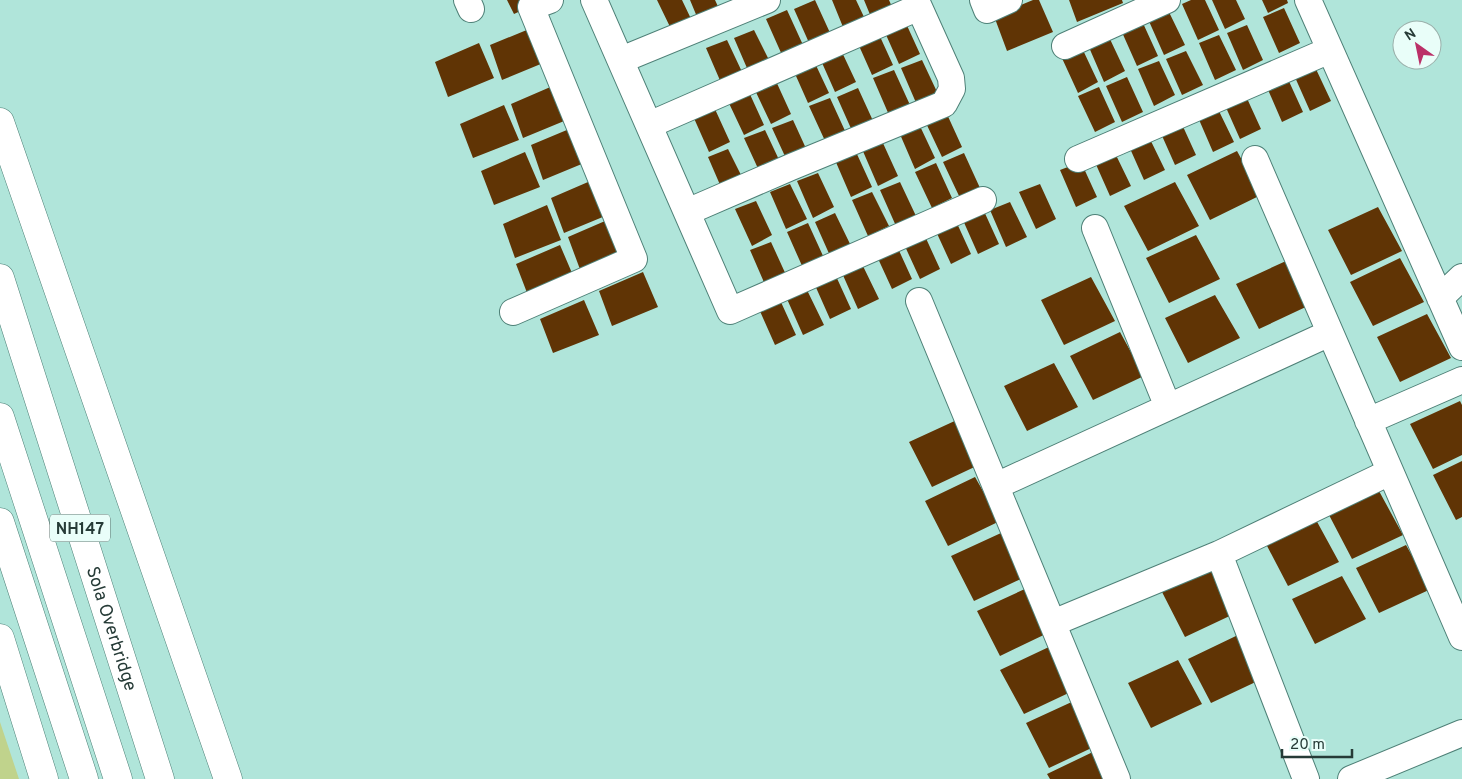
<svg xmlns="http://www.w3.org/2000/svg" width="1462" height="779" font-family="Overpass,sans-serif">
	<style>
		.green { fill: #c0d38c }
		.building { fill: #603405 }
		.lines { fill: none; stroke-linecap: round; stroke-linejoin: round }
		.street-casing { stroke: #4e8077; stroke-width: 28 }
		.secondary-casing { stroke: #4e8077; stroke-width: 29 }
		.highway-casing { stroke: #4e8077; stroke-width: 29 }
		.street { stroke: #fff; stroke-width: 26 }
		.secondary { stroke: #fff; stroke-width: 28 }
		.highway { stroke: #fff; stroke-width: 28 }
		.labels { text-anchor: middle; stroke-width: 5; stroke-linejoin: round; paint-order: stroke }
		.shield { fill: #e9fef9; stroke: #607671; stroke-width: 1 }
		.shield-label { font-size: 16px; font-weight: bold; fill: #263b37 }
		.street-label { font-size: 18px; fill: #263b37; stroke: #e9fef9 }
	</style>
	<rect width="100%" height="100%" fill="#b0e5da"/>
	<path class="green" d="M0 722 19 779H0Z"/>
	<path class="building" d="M507 0H544L514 14Z
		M657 0H682L693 23 673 33Z
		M690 0H715L721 13 700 24Z
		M815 0 831 35 810 45 794 9Z
		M832 0H856L864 17 843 27Z
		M864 0H889L892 7 871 17Z
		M1033 0H1039L1053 32 1007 51 994 16Z
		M1069 0H1122L1123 3 1077 22Z
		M1191 0H1205L1219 30 1198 40 1182 4Z
		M1212 0H1236L1245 19 1225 29Z
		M1262 0H1287L1288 3 1268 13Z
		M1284 8 1300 43 1279 53 1263 17Z
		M787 10 803 45 782 55 766 19Z
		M1168 10 1185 45 1164 55 1148 19Z
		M904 19 920 54 899 64 883 28Z
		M1142 21 1158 56 1137 66 1121 30Z
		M1247 25 1263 60 1243 70 1227 33Z
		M534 27 548 61 502 80 490 45Z
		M754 30 771 64 750 75 734 38Z
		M877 30 893 65 872 75 856 39Z
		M1219 35 1236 70 1215 80 1199 43Z
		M1109 37 1125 71 1104 82 1088 45Z
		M727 40 743 74 722 85 706 48Z
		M479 43 494 78 448 97 435 62Z
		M840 48 856 82 835 92 819 56Z
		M1082 48 1098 82 1078 93 1061 56Z
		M1186 51 1203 85 1182 95 1166 59Z
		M813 59 829 93 808 103 792 67Z
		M922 60 938 94 917 105 901 68Z
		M1159 61 1175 95 1154 106 1138 69Z
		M1315 67 1331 101 1310 111 1294 75Z
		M894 70 910 105 889 115 873 78Z
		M1127 77 1143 112 1122 122 1106 86Z
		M1287 77 1303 112 1282 122 1266 85Z
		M775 79 791 114 771 124 754 88Z
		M555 85 569 119 523 138 511 104Z
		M1099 87 1115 122 1095 132 1078 96Z
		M858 88 874 123 853 133 837 97Z
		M748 90 764 125 744 135 727 99Z
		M1245 94 1261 129 1240 139 1224 103Z
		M830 98 846 133 826 143 809 106Z
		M504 105 519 140 473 158 460 124Z
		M714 107 730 142 709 152 693 116Z
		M1217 107 1234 142 1213 152 1197 115Z
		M946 112 962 147 942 157 925 121Z
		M793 120 809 155 789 165 772 128Z
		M1180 120 1196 155 1175 165 1159 129Z
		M919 124 935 158 915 169 899 132Z
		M574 127 589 161 543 180 531 145Z
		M765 130 781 164 761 175 744 138Z
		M1148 135 1165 170 1144 180 1128 144Z
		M882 141 898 176 878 186 862 149Z
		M728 149 745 183 724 194 708 157Z
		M1114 151 1131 186 1110 196 1094 160Z
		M1237 151 1261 195 1210 220 1187 175Z
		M525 152 540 187 494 205 481 171Z
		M856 152 872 187 851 197 835 160Z
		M964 153 980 188 960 198 943 162Z
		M1081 162 1097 197 1076 207 1060 170Z
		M936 163 952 198 932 208 915 172Z
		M818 173 834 207 813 218 797 181Z
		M595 179 610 214 564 233 551 198Z
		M900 182 916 216 896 226 880 190Z
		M1175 182 1199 226 1148 251 1124 206Z
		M790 184 807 219 786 229 770 192Z
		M1040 184 1056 219 1036 229 1019 192Z
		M872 192 889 226 868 236 852 200Z
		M756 201 772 235 752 246 735 209Z
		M1010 202 1027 237 1006 247 990 210Z
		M547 205 561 240 515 258 503 224Z
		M1378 207 1402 251 1351 275 1328 230Z
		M983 209 999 244 978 254 962 218Z
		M835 213 852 248 831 258 815 222Z
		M612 218 626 253 581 272 568 237Z
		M955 219 971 254 951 264 934 227Z
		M808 223 824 258 803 268 787 232Z
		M924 234 940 269 920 279 903 242Z
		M1196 235 1220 279 1169 303 1146 258Z
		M771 242 787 277 766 287 750 250Z
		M896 244 912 279 892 289 875 252Z
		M560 245 575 280 529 298 516 264Z
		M1400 258 1424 302 1373 326 1350 282Z
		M1286 261 1310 305 1259 329 1236 284Z
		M862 264 879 299 858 309 842 273Z
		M643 272 658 307 612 326 599 291Z
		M835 274 851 309 830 319 814 283Z
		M1091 277 1115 321 1064 345 1041 300Z
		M807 290 824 325 803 335 787 299Z
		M1215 295 1240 338 1188 363 1165 318Z
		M584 300 599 335 553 353 540 319Z
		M780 300 796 335 775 345 759 309Z
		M1427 314 1451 358 1400 382 1377 337Z
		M1120 332 1144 376 1093 400 1070 356Z
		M1054 363 1078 407 1027 431 1004 386Z
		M1460 401 1462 405V455L1433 469 1410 424Z
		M959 419 983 463 932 487 909 442Z
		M1462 461V517L1456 520 1433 475Z
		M975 477 1000 521 948 546 925 501Z
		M1379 491 1403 535 1352 559 1329 515Z
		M1315 518 1339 562 1288 586 1265 542Z
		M1001 533 1025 577 974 601 951 556Z
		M1406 545 1431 589 1379 613 1356 568Z
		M1212 569 1236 613 1185 637 1162 592Z
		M1342 576 1366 619 1315 644 1292 599Z
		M1027 588 1052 631 1000 656 977 611Z
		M1238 635 1262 679 1211 703 1188 659Z
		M1051 646 1075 690 1024 714 1000 670Z
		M1178 660 1202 704 1151 728 1128 683Z
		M1076 700 1100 744 1049 768 1026 723Z
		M1097 750 1113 779H1050L1047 774Z"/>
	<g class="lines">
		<defs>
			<path id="street" d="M467 0 471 9
				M594 0 730 311 983 200
				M983 0 987 10 1009 0
				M1308 0 1462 347
				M1065 46 1167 0
				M621 60 767 0
				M649 125 919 7 951 78 952 89 944 104 791 167 687 212
				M1078 159 1330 50
				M1255 159 1462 637
				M1095 228 1168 407
				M1440 298 1462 277
				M919 301 1117 779
				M513 312 634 259 531 7 550 0
				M1368 421 1462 380
				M996 486 1330 333
				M1219 554 1306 779
				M1053 623 1219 554 1390 472
				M1351 779 1462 733"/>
			<path id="secondary" d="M0 122 228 779
				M0 522 84 779
				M0 638 44 779"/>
			<g id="highway">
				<path id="s1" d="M0 278 160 779"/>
				<path d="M0 417 118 779"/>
			</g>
		</defs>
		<use href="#street" class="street-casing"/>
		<use href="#secondary" class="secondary-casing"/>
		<use href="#highway" class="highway-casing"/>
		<use href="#street" class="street"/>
		<use href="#secondary" class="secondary"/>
		<use href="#highway" class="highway"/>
	</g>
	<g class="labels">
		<rect class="shield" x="50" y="514.5" width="60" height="27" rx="4"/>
		<g class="shield-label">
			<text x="80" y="534">NH147</text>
		</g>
		<g class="street-label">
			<text dy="6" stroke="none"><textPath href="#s1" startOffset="368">Sola Overbridge</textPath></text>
		</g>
	</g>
	<g transform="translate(1417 45) rotate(327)"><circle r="24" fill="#e9fef9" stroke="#9bb0ab"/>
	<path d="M0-4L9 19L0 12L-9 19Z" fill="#bb3068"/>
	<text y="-8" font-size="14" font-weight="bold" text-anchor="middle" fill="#263b37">N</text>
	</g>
	<path d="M1282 749v8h70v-8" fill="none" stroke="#263b37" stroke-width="2.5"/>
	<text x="1290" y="749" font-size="15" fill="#263b37" stroke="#e9fef9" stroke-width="4" paint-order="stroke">20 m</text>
</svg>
